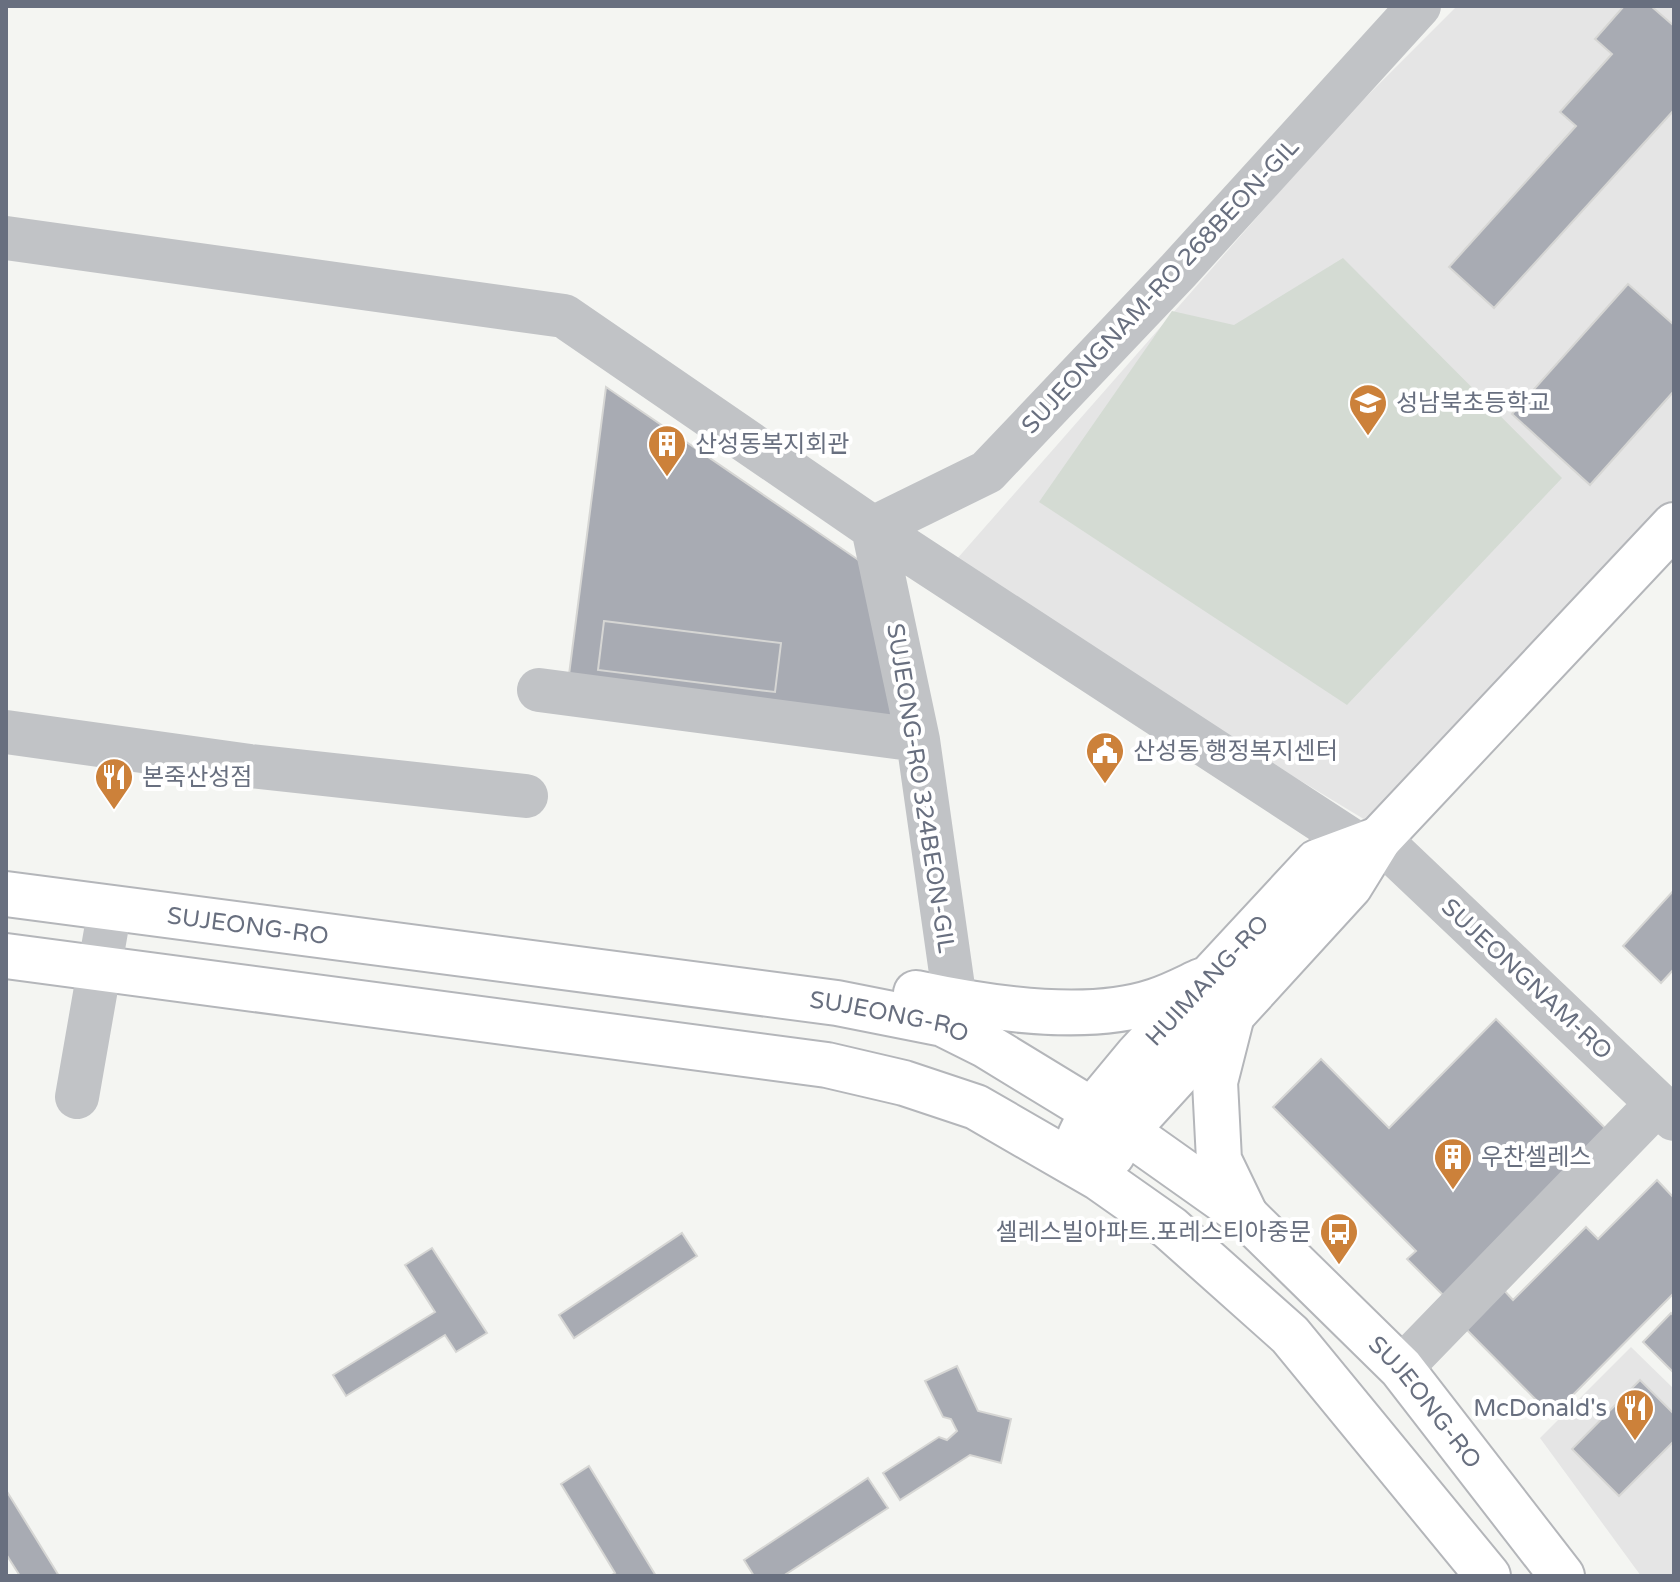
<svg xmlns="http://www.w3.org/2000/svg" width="1680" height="1582" font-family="'Varela Round','Noto Sans KR',sans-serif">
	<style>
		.built { fill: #e5e5e5 }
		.green { fill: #d4dbd3 }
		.building { fill: #a8abb3; stroke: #d6d6d4; stroke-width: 2 }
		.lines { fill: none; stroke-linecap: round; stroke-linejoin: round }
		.major-casing { stroke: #b4b6ba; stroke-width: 48 }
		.minor { stroke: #c1c3c6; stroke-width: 44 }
		.major { stroke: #fff; stroke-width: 44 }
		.labels { text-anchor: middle; stroke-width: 8; stroke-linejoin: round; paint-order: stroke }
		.street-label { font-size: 24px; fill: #686f7f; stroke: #fff }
		.poi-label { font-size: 24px; fill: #686f7f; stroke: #fff; text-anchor: start }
	</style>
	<rect width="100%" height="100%" fill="#f4f5f2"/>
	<path class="built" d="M1457 6H1674V502L1372 824 949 568 1337 126Z
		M1631 1347 1674 1389V1576H1641L1540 1438Z"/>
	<path class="green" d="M1343 258 1562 478 1347 705 1039 502 1172 311 1234 325Z"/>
	<path class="building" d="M1624 6H1651L1674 26V110L1494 308 1449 267 1576 126 1560 112 1612 54 1595 39Z
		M1628 284 1674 325V391L1590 485 1512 414Z
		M606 387 873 570 898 742 566 698Z
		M604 621 781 643 775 692 598 670Z
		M1674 890V969L1661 983 1623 946Z
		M1496 1019 1608 1131 1444 1296 1407 1259 1416 1251 1273 1107 1321 1059 1389 1128Z
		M1657 1180 1674 1198V1293L1552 1416 1463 1326 1501 1287 1513 1300 1586 1227 1598 1239Z
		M682 1233 697 1256 574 1338 559 1315Z
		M432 1248 487 1333 456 1352 445 1335 346 1396 333 1375 435 1312 405 1265Z
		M1671 1313 1674 1316V1373L1643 1342Z
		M957 1366 978 1411 1011 1419 1001 1463 970 1455 900 1500 883 1473 939 1437 947 1440 957 1431 951 1419 943 1417 925 1381Z
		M1640 1380 1674 1414V1441L1619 1496 1572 1449Z
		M589 1466 656 1576H610L615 1573 561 1484Z
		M868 1478 888 1508 783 1576H754L744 1560Z
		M6 1490 59 1576H20L6 1554Z"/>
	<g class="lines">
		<defs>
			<g id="major">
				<path id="s1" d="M6 894 837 1003 943 1024 985 1045 1126 1131 1246 1216 1401 1368 1562 1576"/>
				<path d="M6 956 827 1065 904 1083 976 1107 1099 1178 1170 1228 1290 1335 1488 1576"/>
				<path d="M916 993C986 1008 1086 1024 1155 1001 1171 996 1186 988 1201 981"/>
				<path d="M1231 1019 1215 1082 1219 1160 1245 1214"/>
				<path id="s2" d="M1080 1136 1093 1109 1137 1056 1317 862 1379 839"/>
				<path d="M1112 1155 1126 1131 1350 886 1379 839 1674 525"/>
			</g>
		</defs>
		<use href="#major" class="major-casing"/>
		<path class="minor" d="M6 238 564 316 873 528 1360 846
			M539 690 918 740
			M6 732 250 766 526 796
			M1379 839 1674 1119
			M955 1001 918 740 873 528 987 472 1178 271 1419 6
			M77 1097 110 908
			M1401 1368 1657 1104"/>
		<use href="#major" class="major"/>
	</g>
	<defs>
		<symbol id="school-pin" viewBox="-11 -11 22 30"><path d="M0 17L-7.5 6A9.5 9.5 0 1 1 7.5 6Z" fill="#cc813a" stroke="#fff"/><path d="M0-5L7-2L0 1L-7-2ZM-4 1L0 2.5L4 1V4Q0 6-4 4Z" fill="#fff"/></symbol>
		<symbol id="building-pin" viewBox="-11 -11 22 30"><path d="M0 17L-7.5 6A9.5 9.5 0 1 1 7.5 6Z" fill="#cc813a" stroke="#fff"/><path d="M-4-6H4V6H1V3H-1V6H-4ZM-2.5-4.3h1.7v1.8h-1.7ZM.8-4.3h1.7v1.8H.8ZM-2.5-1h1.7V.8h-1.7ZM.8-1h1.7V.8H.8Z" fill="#fff"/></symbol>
		<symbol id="civic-pin" viewBox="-11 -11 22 30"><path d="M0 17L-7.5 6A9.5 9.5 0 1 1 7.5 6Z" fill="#cc813a" stroke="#fff"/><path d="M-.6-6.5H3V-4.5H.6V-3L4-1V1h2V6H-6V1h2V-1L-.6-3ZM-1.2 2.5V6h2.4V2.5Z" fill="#fff"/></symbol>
		<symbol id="restaurant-pin" viewBox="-11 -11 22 30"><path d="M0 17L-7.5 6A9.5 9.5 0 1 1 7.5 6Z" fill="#cc813a" stroke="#fff"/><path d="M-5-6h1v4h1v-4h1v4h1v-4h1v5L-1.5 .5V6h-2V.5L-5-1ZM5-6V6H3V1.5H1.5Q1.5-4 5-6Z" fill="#fff"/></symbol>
		<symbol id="bus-pin" viewBox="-11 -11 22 30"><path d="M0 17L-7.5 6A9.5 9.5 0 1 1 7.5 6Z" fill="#cc813a" stroke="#fff"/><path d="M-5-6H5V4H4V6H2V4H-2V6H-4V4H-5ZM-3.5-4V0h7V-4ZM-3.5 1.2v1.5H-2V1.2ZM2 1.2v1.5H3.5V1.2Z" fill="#fff"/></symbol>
	</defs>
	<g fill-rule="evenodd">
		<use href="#school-pin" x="1346" y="381" width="44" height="60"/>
		<use href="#building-pin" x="645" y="422" width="44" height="60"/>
		<use href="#civic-pin" x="1083" y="729" width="44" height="60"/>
		<use href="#restaurant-pin" x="92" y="755" width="44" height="60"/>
		<use href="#building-pin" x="1431" y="1135" width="44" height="60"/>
		<use href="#bus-pin" x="1317" y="1210" width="44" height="60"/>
		<use href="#restaurant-pin" x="1613" y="1386" width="44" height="60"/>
	</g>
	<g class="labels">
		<g class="street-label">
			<text transform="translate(1160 286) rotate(-47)" y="8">SUJEONGNAM-RO 268BEON-GIL</text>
			<text transform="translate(921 788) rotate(81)" y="8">SUJEONG-RO 324BEON-GIL</text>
			<text dy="8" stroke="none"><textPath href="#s1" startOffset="244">SUJEONG-RO</textPath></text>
			<text transform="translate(1527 979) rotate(43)" y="8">SUJEONGNAM-RO</text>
			<text dy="8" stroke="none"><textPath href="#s2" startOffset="202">HUIMANG-RO</textPath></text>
			<text dy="8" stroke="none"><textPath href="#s1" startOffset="892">SUJEONG-RO</textPath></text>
			<text dy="8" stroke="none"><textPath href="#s1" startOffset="1564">SUJEONG-RO</textPath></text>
		</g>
		<g class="poi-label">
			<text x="1396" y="411">성남북초등학교</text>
			<text x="695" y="452">산성동복지회관</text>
			<text x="1133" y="759">산성동 행정복지센터</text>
			<text x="142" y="785">본죽산성점</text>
			<text x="1481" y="1165">우찬셀레스</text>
			<text x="1311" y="1240" text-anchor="end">셀레스빌아파트.포레스티아중문</text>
			<text x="1607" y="1416" text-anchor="end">McDonald's</text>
		</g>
	</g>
	<rect width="1680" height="1582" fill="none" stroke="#686f7f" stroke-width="16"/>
</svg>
